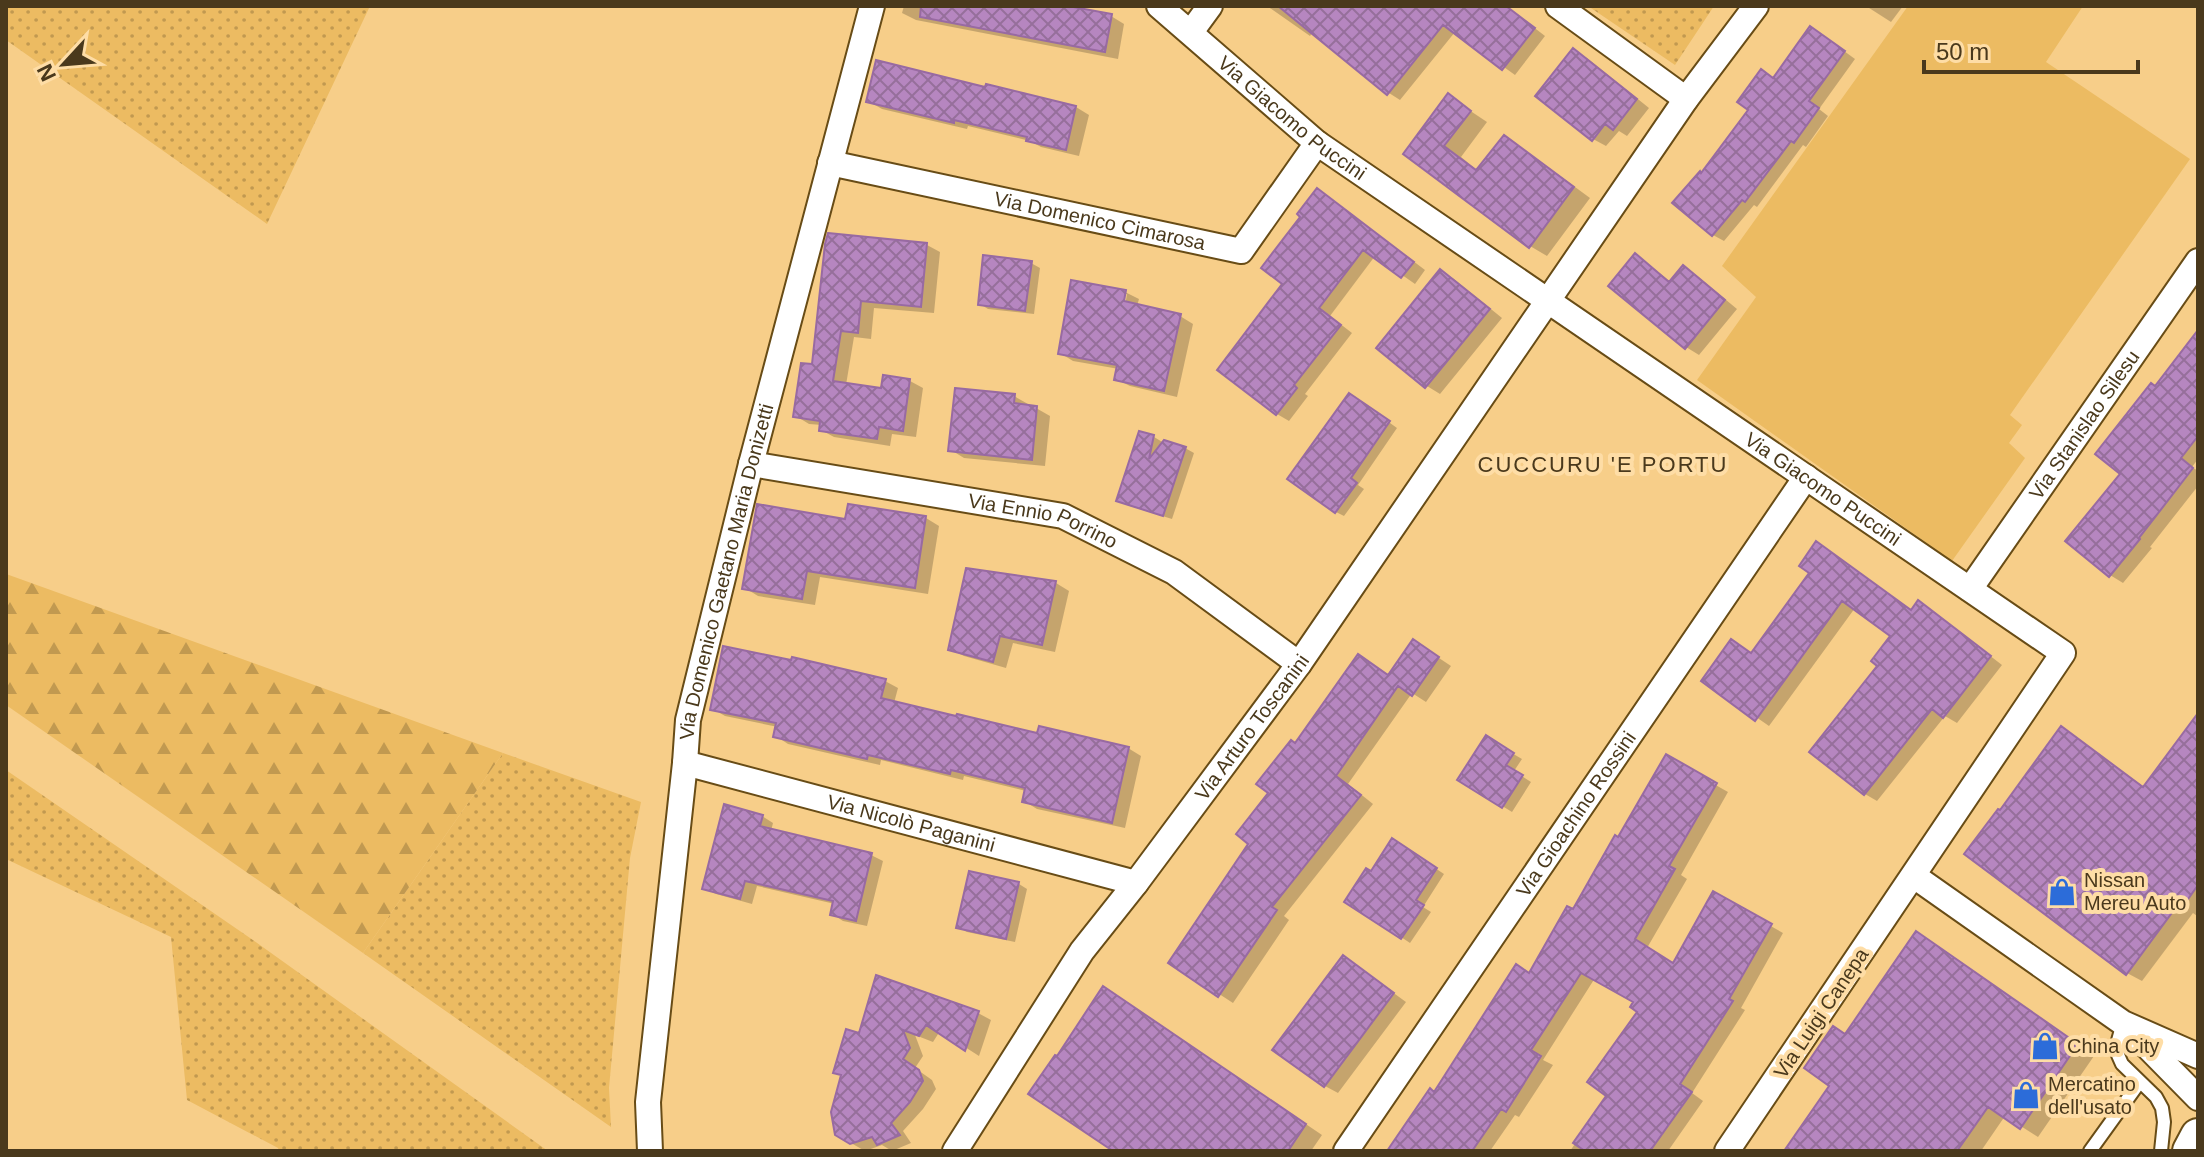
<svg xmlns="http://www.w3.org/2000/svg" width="2204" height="1157" font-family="Helvetica,sans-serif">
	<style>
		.grass { fill: url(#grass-dots) }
		.forest { fill: url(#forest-firs) }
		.pitch { fill: #ecbb62 }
		.shadow { fill: #0003; fill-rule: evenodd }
		.building { fill: url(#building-cross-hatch); stroke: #986aa2; stroke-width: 2 }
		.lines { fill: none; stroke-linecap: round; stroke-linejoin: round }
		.lane-casing { stroke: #684c16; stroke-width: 16 }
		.street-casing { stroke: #684c16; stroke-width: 28 }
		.secondary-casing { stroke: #684c16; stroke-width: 38 }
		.lane { stroke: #fff; stroke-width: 12 }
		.street { stroke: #fff; stroke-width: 24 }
		.secondary { stroke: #fff; stroke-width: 34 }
		.labels { text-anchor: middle; stroke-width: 8; stroke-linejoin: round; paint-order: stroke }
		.street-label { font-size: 20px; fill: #4a391c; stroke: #fedda6 }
		.poi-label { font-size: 20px; fill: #4a391c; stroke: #fedda6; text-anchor: start }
		.neighbourhood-label { font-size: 22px; letter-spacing: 2px; fill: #4a391c; stroke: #fedda6 }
	</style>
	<defs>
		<pattern id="grass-dots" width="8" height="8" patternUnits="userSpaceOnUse" patternTransform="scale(2)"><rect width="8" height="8" fill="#ecbb62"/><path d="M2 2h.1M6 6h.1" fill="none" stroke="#c19950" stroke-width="1.8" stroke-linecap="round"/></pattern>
		<pattern id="forest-firs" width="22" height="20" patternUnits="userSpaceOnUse" patternTransform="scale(2)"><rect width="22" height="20" fill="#ecbb62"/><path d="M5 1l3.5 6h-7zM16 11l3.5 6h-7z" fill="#c19950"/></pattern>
		<pattern id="building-cross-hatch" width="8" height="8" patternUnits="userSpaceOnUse" patternTransform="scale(2)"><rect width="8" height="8" fill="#b686c0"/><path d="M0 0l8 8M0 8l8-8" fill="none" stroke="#966f9b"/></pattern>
	</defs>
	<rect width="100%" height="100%" fill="#f7ce89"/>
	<path class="grass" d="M6 6H370L267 224 6 40Z
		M1588 6H1714L1675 65Z
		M503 753 641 802 630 858 609 1088 611 1127 363 953Z
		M6 770 250 938 548 1151H279L278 1148 187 1100 171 937 6 859Z"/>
	<path class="forest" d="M6 574 9 575 503 753 363 953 6 705Z"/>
	<path class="pitch" d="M1908 6H2083L2046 62 2190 159 2010 415 2022 425 2009 443 2025 458 1952 561 1697 380 1756 297 1722 266Z"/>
	<path class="shadow" d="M904 6H1057L1111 16 1124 24 1118 59 916 20 902 13Z
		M1267 6H1506L1545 36 1515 75 1455 32 1400 100 1389 93 1313 32 1310 36Z
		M1866 6H1903L1891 22Z
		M1822 35 1855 59 1819 109 1828 116 1806 147 1803 145 1757 207 1754 205 1724 241 1713 235 1702 175 1775 80Z
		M1574 51 1587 58 1649 108 1627 136 1619 131 1606 146 1593 139Z
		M1448 96 1487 122 1461 157 1478 171 1505 138 1522 148 1590 198 1547 256 1530 246 1405 154Z
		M868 101 1076 107 1089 115 1079 156 1041 147 1030 141 968 126 967 129 882 109Z
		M1330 198 1425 270 1415 284 1375 256 1330 316 1352 333 1305 394 1308 396 1289 421 1277 414 1285 284 1303 217Z
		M827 244 927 245 940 252 934 313 874 308 871 339 854 337 846 385 883 391 910 381 923 388 916 437 892 434 890 446 834 437 821 430 822 425 809 424 796 416 814 367Z
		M1635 256 1648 264 1671 282 1683 268 1696 275 1737 309 1699 355 1686 347Z
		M1031 263 1040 268 1034 314 988 309 980 304Z
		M1441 271 1454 279 1502 318 1440 394 1427 386Z
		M1073 282 1125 292 1139 299 1137 306 1180 316 1193 324 1177 397 1130 386 1116 379 1119 369 1073 361 1060 353ZM1123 294H1127L1124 312 1120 311Z
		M2198 335V459L2192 467 2198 471V486L2150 547 2152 548 2123 583 2110 575 2122 473 2156 388Z
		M1014 396 1028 404 1027 407 1036 408 1050 416 1045 466 964 458 951 450Z
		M1358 400 1397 428 1358 485 1364 489 1344 516 1336 512Z
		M1154 437 1164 443 1185 448 1194 453 1172 519 1127 505 1118 500Z
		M849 506 926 518 939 526 928 594 820 577 815 605 758 596 745 588 847 522Z
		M967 570 1056 583 1069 591 1055 652 1013 643 1006 668 964 656 950 649Z
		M1811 573 1912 611 1919 603 1931 610 2002 665 1957 723 1945 716 1877 801 1865 794 1893 636 1855 608 1769 726 1704 681 1752 655Z
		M1427 650 1451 666 1426 702 1412 693 1348 784 1373 804 1284 916 1289 920 1233 1003 1170 962 1251 843 1271 793 1296 745 1395 683Z
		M885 681 898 688 894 703 1038 736 1128 748 1141 756 1125 828 1037 809 1024 801 1026 791 964 776 963 780 881 760 880 765 788 744 776 736 778 727 725 716 713 709Z
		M2198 718V914L2197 916 2193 913 2142 981 2127 973 2000 813 2076 737 2145 788Z
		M1486 738 1522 759 1514 771 1531 782 1512 812 1460 780Z
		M1666 757 1728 792 1681 875 1687 879 1647 948 1674 965 1714 894 1783 933 1741 1008 1745 1010 1692 1093 1703 1101 1668 1151H1570L1609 1095 1640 1011 1636 1002 1595 978 1543 1060 1553 1065 1519 1117 1515 1115 1490 1151H1389L1530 975 1574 912 1619 840Z
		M762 816 773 823 771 831 871 855 883 861 867 926 843 921 832 914 835 904 757 886 752 904 716 894 704 888Z
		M1402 846 1444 874 1423 907 1431 912 1410 943 1347 901 1372 874Z
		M970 873 1019 884 1027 889 1015 942 967 932 958 927Z
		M1934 944 2094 1056 2038 1137 2005 1116 1981 1151H1786L1832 1085 1847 1036Z
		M1344 957 1406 1002 1338 1093 1325 1086Z
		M1121 999 1322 1135 1311 1151H1116L1057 1059Z
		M978 1013 991 1020 979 1056 940 1031 933 1042 915 1035 923 1056 915 1068 932 1080 936 1089 923 1109 903 1131 911 1143 892 1151 882 1145 865 1151 851 1143 843 1076 836 1072 860 1035Z"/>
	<path class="building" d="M921 6H1068L1112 14 1105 52 920 17Z
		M1278 6H1506L1535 28 1502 70 1443 25 1387 95Z
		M1810 26 1845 51 1809 101 1819 108 1794 143 1791 141 1745 202 1742 200 1712 236 1672 203 1700 171 1701 173 1748 110 1737 102 1761 69 1773 78Z
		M1573 48 1637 99 1613 130 1605 124 1592 141 1535 96Z
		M876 60 985 87 986 84 1076 106 1066 150 1026 141 1027 137 954 120V123L866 102Z
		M1448 93 1471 111 1444 146 1476 170 1504 135 1574 187 1529 248 1403 154Z
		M1317 188 1414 262 1401 278 1363 250 1319 308 1341 325 1294 385 1297 388 1276 415 1217 370 1282 284 1261 268 1300 217 1297 214Z
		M828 233 927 243 921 307 861 301 858 333 841 331 833 381 881 388 883 375 910 379 903 431 879 427 877 439 819 431 820 421 793 417 801 363 812 364 825 244Z
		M1635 253 1669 282 1683 265 1725 300 1685 349 1608 286Z
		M983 255 1032 261 1025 311 978 305Z
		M1440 269 1490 309 1425 388 1376 348Z
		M1071 280 1126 290 1124 301 1181 314 1164 391 1114 380 1117 365 1058 354Z
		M2198 330V436L2181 458 2193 468 2139 538 2140 539 2109 577 2065 541 2120 474 2095 454 2151 383 2155 386Z
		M955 388 1015 394 1014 403 1037 406 1032 460 948 451Z
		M1349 393 1390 421 1351 478 1357 483 1335 513 1287 479Z
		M1139 431 1154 435 1149 459 1164 440 1186 447 1163 516 1116 501Z
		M757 504 845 519 848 504 926 516 915 588 807 571 802 599 742 589Z
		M1816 541 1911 610 1918 600 1991 656 1943 718 1932 709 1864 795 1809 752 1877 666 1871 661 1890 636 1842 601 1755 721 1701 681 1731 639 1751 653 1809 573 1799 566Z
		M966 568 1056 581 1042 645 1000 636 993 662 948 650Z
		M1413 639 1439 657 1412 696 1398 686 1336 776 1361 795 1272 907 1277 910 1218 997 1168 963 1248 844 1236 834 1268 793 1256 784 1291 740 1295 743 1358 654 1388 675Z
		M723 646 791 660 792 657 886 679 881 698 956 716 957 714 1037 733 1039 726 1129 747 1112 823 1022 802 1025 788 951 770 950 774 868 755 867 759 773 737 776 723 710 710Z
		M2198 713V885L2181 909 2177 906 2126 975 1964 854 1998 809 2000 810 2061 726 2143 787Z
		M1486 735 1514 753 1506 765 1523 775 1502 808 1457 780Z
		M1666 754 1717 783 1669 866 1675 869 1635 939 1673 963 1713 891 1772 924 1729 999 1733 1001 1680 1084 1692 1092 1650 1151H1585L1573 1143 1606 1096 1587 1082 1637 1012 1630 1007 1633 1002 1581 973 1531 1050 1541 1056 1506 1112 1501 1109 1472 1151H1387L1430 1088 1434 1092 1516 964 1529 973 1567 906 1573 909 1615 835 1618 837Z
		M724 804 763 815 760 826 872 853 856 921 830 915 833 901 745 881 740 899 702 889Z
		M1392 838 1437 868 1416 900 1424 905 1401 939 1344 902 1366 868 1371 871Z
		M969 871 1019 882 1006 939 956 928Z
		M1916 931 2078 1044 2020 1129 1988 1107 1957 1151H1784L1829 1086 1804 1068 1833 1026 1845 1034Z
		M1343 955 1394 993 1324 1087 1272 1050Z
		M876 975 979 1011 965 1051 926 1025 919 1036 903 1030 910 1048 903 1059 919 1070 923 1081 910 1102 891 1123 900 1135 877 1145 872 1137 850 1144 835 1135 831 1112 841 1075 833 1073 846 1029 859 1033Z
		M1103 986 1306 1124 1288 1151H1113L1028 1094 1055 1055 1057 1056Z"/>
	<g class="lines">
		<defs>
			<path id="lane" d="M2123 1023 2117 1044 2118 1055 2122 1064 2156 1097 2162 1108 2164 1122 2161 1151
				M2090 1151 2139 1083"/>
			<g id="street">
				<path id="s1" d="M1159 6 1317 143 2063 653 1727 1151"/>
				<path d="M1558 6 1686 99"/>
				<path d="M1191 32 1210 6"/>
				<path id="s2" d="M830 163 1241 251 1317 143"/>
				<path id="s3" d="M751 464 1063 516 1174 572 1299 664"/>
				<path id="s4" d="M1970 589 2198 261"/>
				<path id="s5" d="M685 763 1136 883"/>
				<path d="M1914 876 2123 1023 2198 1056"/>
				<path d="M2135 1034 2198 1098"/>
				<path id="s6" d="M650 1151 648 1102 685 763 688 720 751 464 872 6"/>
				<path id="s7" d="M955 1151 1082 951 1136 883 1299 664 1686 99 1756 6"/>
				<path id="s8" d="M1346 1151 1806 477"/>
			</g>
			<path id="secondary" d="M2190 1151 2198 1136"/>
		</defs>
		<use href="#lane" class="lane-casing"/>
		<use href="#street" class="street-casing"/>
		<use href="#secondary" class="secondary-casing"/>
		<use href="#lane" class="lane"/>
		<use href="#street" class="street"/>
		<use href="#secondary" class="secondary"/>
	</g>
	<defs>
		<symbol id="shop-bare" viewBox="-9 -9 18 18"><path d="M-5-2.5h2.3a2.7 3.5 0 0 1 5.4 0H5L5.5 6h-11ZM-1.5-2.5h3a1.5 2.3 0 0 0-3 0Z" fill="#2c6cd9" stroke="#fedda6" stroke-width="2.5" paint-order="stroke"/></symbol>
	</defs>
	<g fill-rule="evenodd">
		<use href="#shop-bare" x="2042" y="872" width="40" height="40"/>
		<use href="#shop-bare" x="2025" y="1026" width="40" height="40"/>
		<use href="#shop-bare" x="2006" y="1075" width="40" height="40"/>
	</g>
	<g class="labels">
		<g class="street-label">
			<text dy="7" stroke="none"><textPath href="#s1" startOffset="174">Via Giacomo Puccini</textPath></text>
			<text dy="7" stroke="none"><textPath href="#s2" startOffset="276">Via Domenico Cimarosa</textPath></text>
			<text dy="7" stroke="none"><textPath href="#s4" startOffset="200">Via Stanislao Silesu</textPath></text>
			<text dy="7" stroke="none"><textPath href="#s1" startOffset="822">Via Giacomo Puccini</textPath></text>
			<text dy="7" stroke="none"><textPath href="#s3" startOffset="298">Via Ennio Porrino</textPath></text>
			<text dy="7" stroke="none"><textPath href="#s6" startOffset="586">Via Domenico Gaetano Maria Donizetti</textPath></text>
			<text dy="7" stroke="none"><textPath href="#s7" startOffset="518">Via Arturo Toscanini</textPath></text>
			<text dy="7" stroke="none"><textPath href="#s8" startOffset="408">Via Gioachino Rossini</textPath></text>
			<text dy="7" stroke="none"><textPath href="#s5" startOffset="234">Via Nicolò Paganini</textPath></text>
			<text transform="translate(1821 1013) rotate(-56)" y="7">Via Luigi Canepa</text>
		</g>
		<g class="poi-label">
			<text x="2084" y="887">Nissan<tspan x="2084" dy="23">Mereu Auto</tspan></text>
			<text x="2067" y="1053">China City</text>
			<text x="2048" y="1091">Mercatino<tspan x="2048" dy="23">dell'usato</tspan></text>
		</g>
		<g class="neighbourhood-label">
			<text x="1603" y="472">CUCCURU 'E PORTU</text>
		</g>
	</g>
	<rect width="2204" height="1157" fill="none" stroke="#4a391c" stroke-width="16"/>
	<g transform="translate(64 64) rotate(244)" stroke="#fedda6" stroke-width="6" paint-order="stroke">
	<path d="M0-6L14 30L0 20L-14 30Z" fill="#4a391c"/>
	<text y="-12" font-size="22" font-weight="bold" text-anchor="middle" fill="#4a391c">N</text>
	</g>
	<path d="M1924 60v12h214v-12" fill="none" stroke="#4a391c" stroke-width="4"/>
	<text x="1936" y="60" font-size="24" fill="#4a391c" stroke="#fedda6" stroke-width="6" paint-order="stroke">50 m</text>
</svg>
